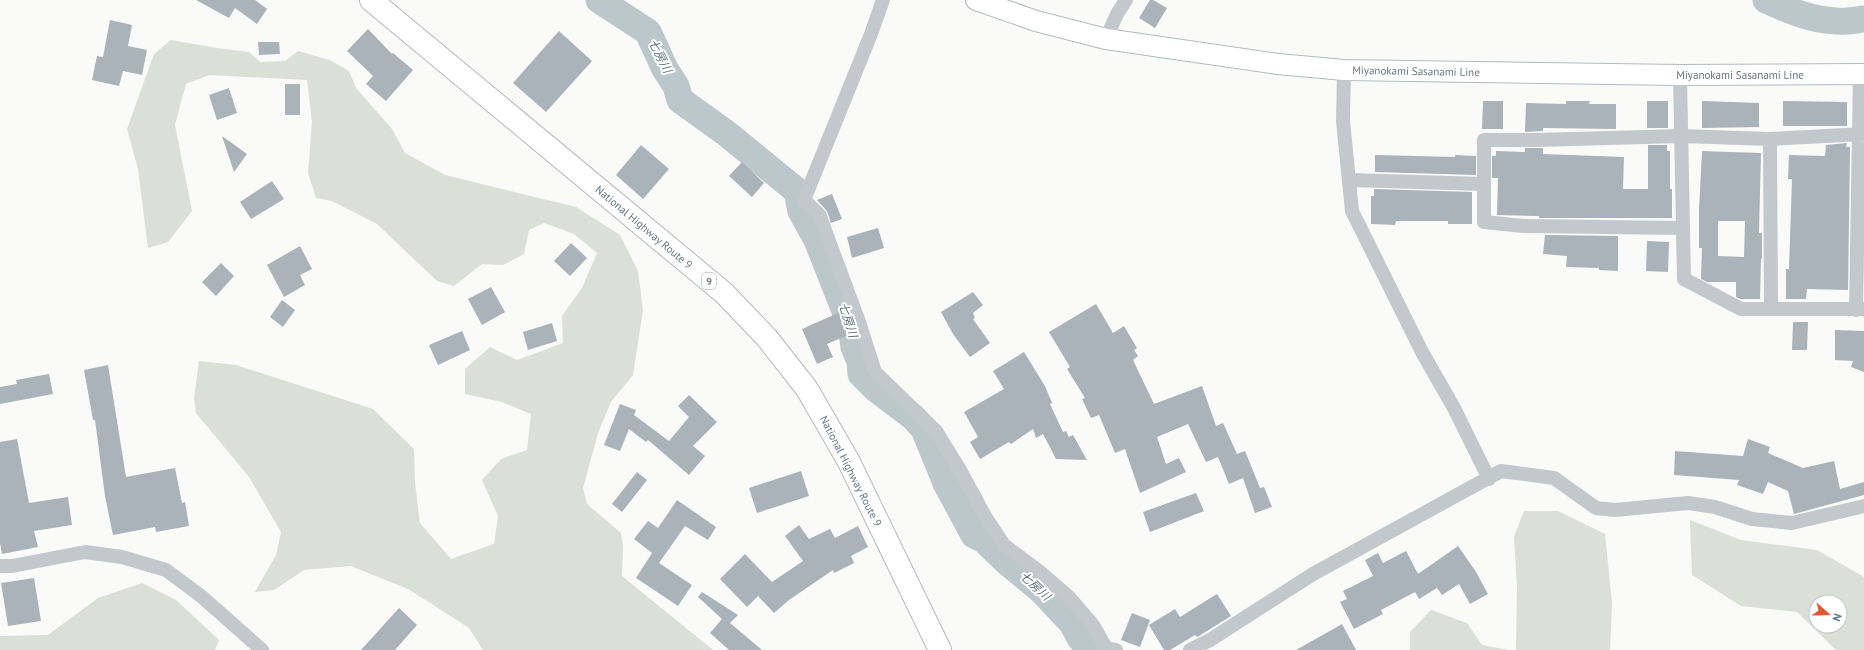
<svg xmlns="http://www.w3.org/2000/svg" width="1864" height="650" font-family="'PT Sans','Noto Sans JP',sans-serif">
	<style>
		.green { fill: #dadfd7; fill-rule: evenodd }
		.lines { fill: none; stroke-linecap: round; stroke-linejoin: round }
		.river { stroke: #bbc7cb; stroke-width: 27 }
		.building { fill: #aab3b9; fill-rule: evenodd }
		.secondary-casing { stroke: #b3babf; stroke-width: 22 }
		.trunk-casing { stroke: #b4b9bd; stroke-width: 24 }
		.minor { stroke: #c3c8cc; stroke-width: 14 }
		.secondary { stroke: #fff; stroke-width: 20 }
		.trunk { stroke: #fff; stroke-width: 22 }
		.labels { text-anchor: middle; stroke-width: 4; stroke-linejoin: round; paint-order: stroke }
		.shield { fill: #fff; stroke: #939fa8; stroke-width: 1 }
		.shield-label { font-size: 10px; font-weight: bold; fill: #657683 }
		.street-label { font-size: 11px; fill: #657683; stroke: #fff }
		.water-label { font-size: 12px; font-style: italic; fill: #60757c; stroke: #fff }
	</style>
	<rect width="100%" height="100%" fill="#fafaf8"/>
	<path class="green" d="M171 40 217 48 249 52 260 62 285 61 298 51 330 60 349 71 356 88 392 129 405 153 445 175 576 207 620 235 638 271 643 310 633 375 611 402 598 433 583 488 587 504 621 533 623 546 622 576 713 650H483L469 628 410 590 351 566 304 570 274 590 255 592 276 555 281 532 249 477 196 413 194 398 199 361 236 365 373 409 414 449 415 483 420 523 451 559 494 544 498 516 482 480 501 459 527 450 531 414 502 402 465 394V369L490 347 517 360 563 343 562 316 582 288 597 253 574 234 544 223 529 230 524 254 503 265 482 264 454 286 437 281 377 224 332 201 316 198 308 173 312 122 307 80 209 75 186 84 175 125 192 211 168 242 148 248 138 169 127 129 154 54Z
		M1524 511H1558L1605 534 1612 603 1610 650H1516L1517 587 1514 537Z
		M1690 520 1741 540 1817 550 1864 577V650H1836L1797 612 1741 606 1692 575ZM1816 602H1840V626H1816Z
		M142 583 176 600 219 640 215 650H0V636L48 635 98 598Z
		M1431 610 1467 623 1482 645 1509 650H1410V632Z"/>
	<g class="lines">
		<path class="river" d="M599 0 648 32 665 69 676 86 680 100 726 133 797 191 801 211 817 240 851 326 854 347 860 361 861 374 876 389 913 417 924 429 946 483 974 535 984 540 1008 563 1041 590 1072 623 1080 638 1091 650
			M1766 0C1788 10 1811 20 1836 21 1845 22 1855 20 1864 19"/>
	</g>
	<path class="building" d="M196 0H255L267 9 257 24 235 8 229 18Z
		M1150 0H1153L1167 8 1155 28 1139 18Z
		M110 20 132 25 128 46 147 50 142 75 123 71 119 86 92 80 97 56 103 57Z
		M368 29 392 54 393 53 413 70 386 101 366 84 373 76 347 51Z
		M559 31 592 61 546 112 513 83Z
		M258 42H279L280 54 259 55Z
		M285 84H300V115H285Z
		M229 88 237 113 217 120 209 95Z
		M1483 101H1503V129H1482Z
		M1566 101H1590L1589 104H1616V129L1543 128V131L1525 132 1526 103 1566 104Z
		M1647 101H1668V128H1647Z
		M1702 101 1759 103V127L1702 128Z
		M1783 101 1847 102V126H1783Z
		M222 136 247 154 234 172Z
		M1847 143 1846 147H1850L1848 290 1807 289 1806 299H1786V269H1789L1792 179H1788L1789 155 1825 156 1826 145Z
		M641 145 669 169 643 199 616 175Z
		M1648 145H1667V151H1670V189H1672V218H1539V216L1497 215 1498 178H1492V156H1496V151L1525 152V148H1543V154L1624 157 1623 189H1648Z
		M1702 151 1761 153 1759 233H1762V259H1761L1760 299H1740L1736 297V282H1707L1701 279 1702 248H1699V210ZM1718 221H1745L1744 257 1718 256Z
		M1375 155 1455 157V155L1476 156V175L1375 172Z
		M742 162 764 183 752 197 729 176Z
		M272 181 284 199 251 219 240 202Z
		M1374 189 1472 192V224H1448V221H1396L1395 225 1371 224V196H1374Z
		M832 194 842 219 831 223 827 211 817 200Z
		M878 228 884 248 852 258 847 237Z
		M1545 235 1618 236V271L1599 270V268L1566 267 1567 256 1543 254Z
		M1647 241 1669 242 1668 272 1646 271Z
		M571 243 587 258 570 276 554 261Z
		M300 246 312 269 300 275 305 285 284 297 267 265Z
		M221 263 234 276 216 296 202 282Z
		M491 287 505 312 482 325 468 299Z
		M973 292 983 305 973 313 975 318 973 319 990 343 970 357 953 334 941 312Z
		M282 300 295 310 283 327 270 317Z
		M1096 304 1113 333 1124 326 1137 348 1134 350 1138 356 1133 360 1154 404 1202 386 1216 426 1223 423 1237 454 1245 451 1260 488 1264 487 1272 507 1255 513 1243 478 1229 484 1218 457 1206 462 1188 424 1157 437 1166 464 1179 458 1186 472 1140 493 1125 449 1115 453 1099 415 1091 418 1082 399 1085 398 1067 369 1070 367 1049 332Z
		M838 313 848 335 827 344 833 357 817 364 802 329Z
		M1793 322H1808L1807 350H1792Z
		M552 323 557 341 528 350 523 332Z
		M1835 330 1864 331V372L1851 367 1853 361 1835 360Z
		M462 331 470 350 438 365 429 345Z
		M1024 352 1045 386 1052 403 1050 404 1063 432 1066 431 1069 437 1073 435 1087 460 1056 459 1043 434 1036 438 1033 429 1011 444 1009 442 980 459 970 442 978 437 964 412 1004 389 993 371Z
		M108 365 126 477 175 468 182 503 185 502 189 526 156 532 155 527 113 535 105 496 95 420H93L84 370Z
		M49 374 53 394 0 404V387L17 384 16 380Z
		M689 395 717 422 693 446 705 456 689 475 648 440 646 442 629 429 620 451 604 445 620 404 636 410 634 415 669 441 689 417 678 406Z
		M17 439 29 503 68 497 72 525 34 531 38 547 2 554 0 543V442Z
		M1748 439 1770 447 1768 453 1803 468 1834 461 1840 489 1864 482V495L1794 514 1788 491 1768 482 1763 494 1737 485 1739 480 1674 475 1675 451 1743 456Z
		M801 471 809 496 757 513 749 488Z
		M637 472 647 480 622 512 612 504Z
		M1196 493 1204 511 1150 532 1143 512Z
		M677 500 716 527 708 540 685 526 659 563 692 585 678 606 636 578 652 553 634 539 648 521 658 528Z
		M799 525 809 539 830 529 835 538 858 526 868 547 851 556 854 563 834 573 833 570 789 600 774 613 758 596 747 607 720 579 745 554 772 582 803 561 785 536Z
		M1458 546 1476 572 1488 594 1470 604 1459 584 1442 595 1437 588 1419 599 1415 592 1381 610 1383 614 1354 629 1340 602 1347 599 1343 591 1373 576 1365 560 1378 553 1383 563 1406 551 1418 574Z
		M34 578 41 621 8 626 1 583Z
		M702 592 738 615 730 623 762 650H729L710 633 722 619 698 597Z
		M1217 594 1231 616 1199 636 1197 637 1195 635 1170 650H1164L1149 625 1175 609 1180 617Z
		M399 608 417 625 395 650H361Z
		M1132 613 1150 620 1140 647 1121 640Z
		M1342 624 1356 650H1296Z"/>
	<g class="lines">
		<defs>
			<path id="secondary" d="M976 0 1036 21 1106 39 1278 64 1344 70 1680 75 1864 74"/>
			<path id="trunk" d="M371 0 724 293 767 338 807 389 849 462 940 650"/>
		</defs>
		<use href="#secondary" class="secondary-casing"/>
		<use href="#trunk" class="trunk-casing"/>
		<path class="minor" d="M883 0 871 34 804 200 819 214 859 322 875 372 936 431 960 470 986 518 1004 545 1039 571 1069 597 1093 625 1106 648 1116 650
			M1106 39 1117 14 1126 0
			M1344 70 1343 121 1352 211 1422 352 1454 408 1489 479
			M1680 75 1684 279 1741 309H1864
			M1770 139 1771 308
			M1350 180 1484 184
			M1682 228 1523 226 1484 222V140H1536L1681 136 1770 139 1864 134
			M1856 310 1860 75
			M0 566H12L85 552 122 557 166 570 201 596 262 650
			M1190 650 1210 640 1313 574 1501 471 1554 478 1596 508 1615 510 1688 503 1715 507 1752 519 1792 523 1864 506"/>
		<use href="#secondary" class="secondary"/>
		<use href="#trunk" class="trunk"/>
	</g>
	<g class="labels">
		<rect class="shield" x="702" y="273" width="14" height="16" rx="3"/>
		<g class="shield-label">
			<text x="709" y="285">9</text>
		</g>
		<g class="street-label">
			<text transform="translate(1416 71) rotate(1)" y="4">Miyanokami Sasanami Line</text>
			<text x="1740" y="79">Miyanokami Sasanami Line</text>
			<text transform="translate(644 227) rotate(40)" y="4">National Highway Route 9</text>
			<text transform="translate(851 471) rotate(63)" y="4">National Highway Route 9</text>
		</g>
		<g class="water-label">
			<text transform="translate(660 56) rotate(63)" y="4">七房川</text>
			<text transform="translate(848 320) rotate(72)" y="4">七房川</text>
			<text transform="translate(1035 586) rotate(43)" y="4">七房川</text>
		</g>
	</g>
	<g transform="translate(1828 614) rotate(110)"><circle r="19" fill="#ffffff" stroke="#c1c8cd"/>
	<path d="M0-3L7 15L0 10L-7 15Z" fill="#e4572e"/>
	<text y="-6" font-size="11" font-weight="bold" text-anchor="middle" fill="#657683">N</text>
	</g>
</svg>
